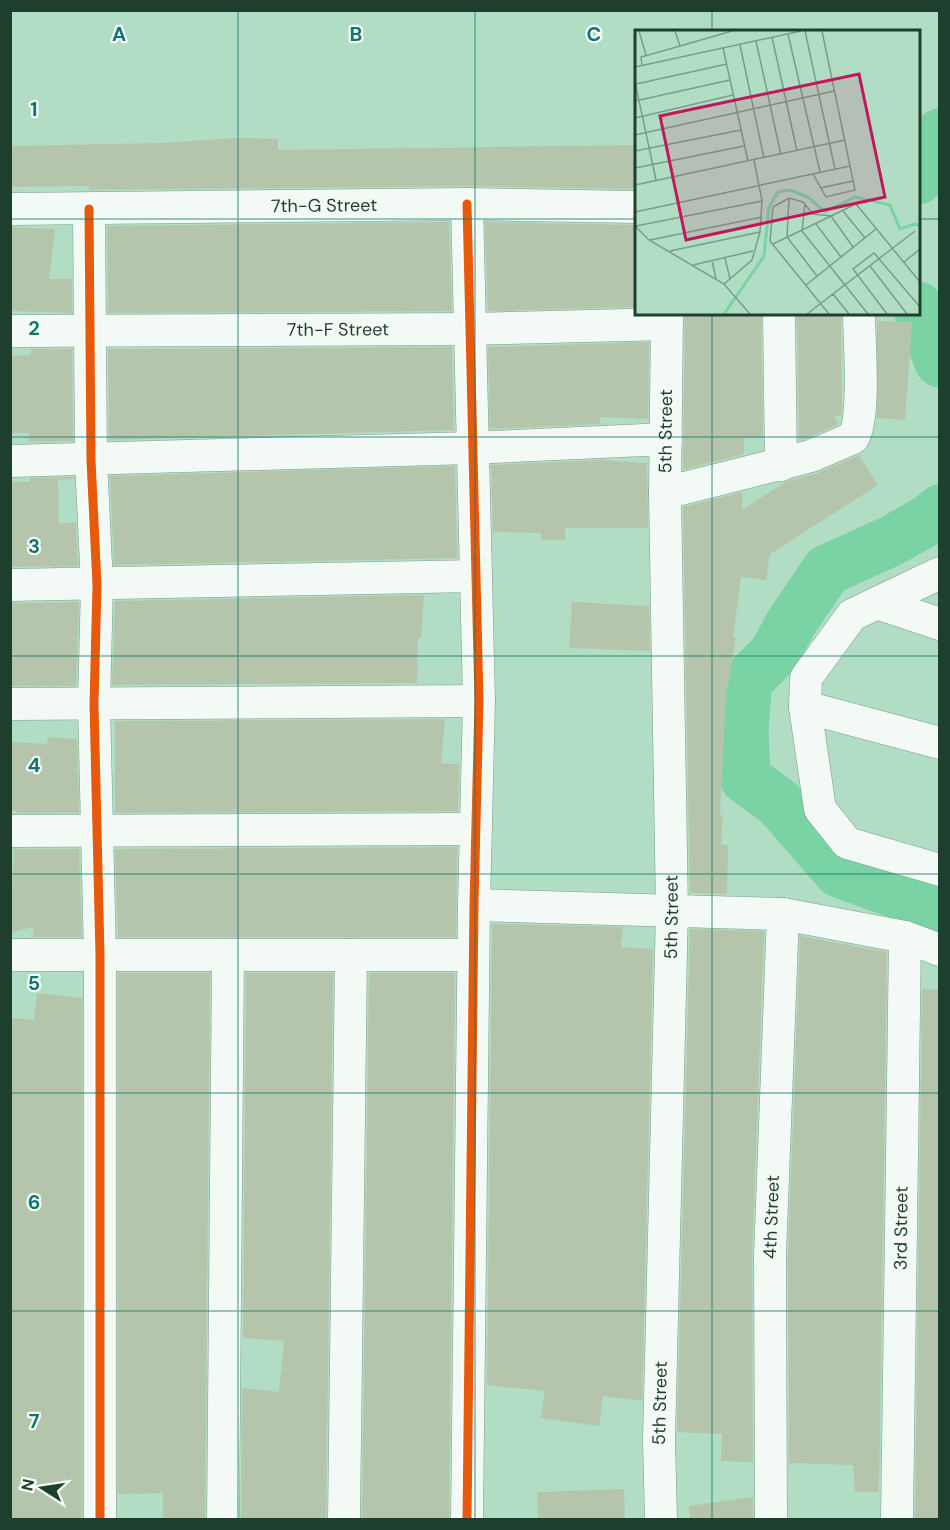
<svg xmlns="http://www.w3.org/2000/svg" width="950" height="1530" font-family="'DM Sans',sans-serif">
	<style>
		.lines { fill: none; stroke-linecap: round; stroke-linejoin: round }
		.river { stroke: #7ad3a4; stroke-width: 51 }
		.building { fill: #b5c5ac }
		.minor-casing { stroke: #7a9c8a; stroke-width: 33 }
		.minor { stroke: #f3faf6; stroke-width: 32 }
		.cycleway-casing { stroke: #f6fef9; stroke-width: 13 }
		.cycleway { stroke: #e8590c; stroke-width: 9 }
		.grid { fill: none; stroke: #0f766e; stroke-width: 1.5; stroke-opacity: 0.55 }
		.labels { text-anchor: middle; stroke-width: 4.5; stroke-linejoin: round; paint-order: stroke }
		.street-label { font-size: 18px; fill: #1f3f2e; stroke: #f6fef9 }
		.inset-river { fill: none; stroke: #7ad3a4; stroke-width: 3 }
		.inset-road { fill: none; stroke: #779e89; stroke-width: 1.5 }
		.view { fill: #c2185b; fill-opacity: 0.15; stroke: #c2185b; stroke-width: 3 }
		.inset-edge { fill: none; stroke: #1f3f2e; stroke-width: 3 }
		.grid-label { font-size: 20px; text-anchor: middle; font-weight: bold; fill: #0f766e; stroke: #f6fef9; stroke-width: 4.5; stroke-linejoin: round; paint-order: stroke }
	</style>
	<rect width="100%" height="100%" fill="#b2ddc5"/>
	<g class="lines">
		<path class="river" d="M918 179 940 134
			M918 307 940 362
			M940 510 930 519 891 541 827 570 791 623 774 654 747 681 743 728 745 778 779 803 839 872 940 909"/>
	</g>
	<path class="building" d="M236 138 278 139V150L636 145V189L467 186 89 190V186L10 187V146L162 143Z
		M449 222 452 311 108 313 107 226Z
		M485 222 636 225V307L488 311Z
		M10 227 55 229 49 279H72V313L10 311Z
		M685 314H761L763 438H744V454L683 470Z
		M797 314H841L842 412 841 416H834L839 424 805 439H799Z
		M877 321 912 322 905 420 877 418Z
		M649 342 648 419 600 417V424L490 429 488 347Z
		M452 347 454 430 109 440 108 349Z
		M31 349H72L73 441 29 442V433H10V356L31 355Z
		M859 455 878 485 770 554 766 580 741 577 733 637 736 638 726 696 720 815H723L721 844 728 845 727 894 690 893 683 507 742 492V510L787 481 818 473Z
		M599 460 647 463 648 528H565V540H541V533L493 532 491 465Z
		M455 466 457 558 114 565 110 476Z
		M74 477V479L58 480 59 523H76L78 566 10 567V482H30V478Z
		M424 595 421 638H418L417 683 112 685 115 601Z
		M79 602 76 686H10V603Z
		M572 602 649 606 650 651 569 648Z
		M445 719 441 763 459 764 458 811 115 813V721Z
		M48 737 77 739 79 813H17V811L10 810 11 742 47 744Z
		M457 847 456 937H118L115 849Z
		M14 849H79L82 937H33V927L10 933Z
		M492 924 623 927 621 947 653 949 642 1401 603 1396 599 1426 541 1418 545 1391 487 1385Z
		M690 929 764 931 752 1255 753 1462 721 1461 722 1434 677 1432Z
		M800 936 887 952 879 1492H855L853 1465 789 1463 788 1256Z
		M118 973H210L205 1520H163V1493L118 1494Z
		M246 973H333L326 1520H241L242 1388 279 1392 284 1341 243 1338Z
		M369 973H455L449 1520H362Z
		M922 989 939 990V1520H915Z
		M37 993 82 998V1520H10V1018L34 1020Z
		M624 1489 625 1520H538L537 1492Z
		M753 1497V1518L690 1520 689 1506Z"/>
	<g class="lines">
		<defs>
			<g id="minor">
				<path id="s1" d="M10 209 467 204 636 207"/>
				<path d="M89 209 91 460 97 585 94 704 100 955V1520"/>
				<path d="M779 314 781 465"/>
				<path id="s2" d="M10 331 469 329 667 324"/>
				<path d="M10 461 471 448 666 439"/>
				<path d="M665 493 811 456 853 438C866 418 859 340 859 314"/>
				<path d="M940 573 852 615 806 678 805 707 820 809 847 843 940 870"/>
				<path d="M10 585 476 576"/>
				<path d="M877 603 940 624"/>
				<path d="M10 704 479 701"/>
				<path d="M805 707 940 743"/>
				<path d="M10 831 475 829"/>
				<path d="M474 905 783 914 905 937 940 950"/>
				<path d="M10 955H473"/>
				<path d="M223 1520 228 957"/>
				<path d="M344 1520 351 955"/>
				<path d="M467 1520 474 905 479 701 467 204"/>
				<path id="s3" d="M661 1520 659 1440 672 911 665 493 667 314"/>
				<path id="s4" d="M771 1520 770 1256 783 914"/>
				<path id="s5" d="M897 1520 905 937"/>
			</g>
		</defs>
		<use href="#minor" class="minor-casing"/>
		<use href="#minor" class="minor"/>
		<defs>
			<path id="cycleway" d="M89 209 91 460 97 585 94 704 100 955V1520
				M467 1520 474 905 479 701 467 204"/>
		</defs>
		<use href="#cycleway" class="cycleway-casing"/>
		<use href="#cycleway" class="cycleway"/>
	</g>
	<path class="grid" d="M238 10V1520M475 10V1520M712 10V32M10 219H636M918 219H940M712 314V1520M10 437H940M10 656H940M10 874H940M10 1093H940M10 1311H940"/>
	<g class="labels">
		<g class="street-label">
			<text dy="6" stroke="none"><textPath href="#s1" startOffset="314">7th-G Street</textPath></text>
			<text dy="6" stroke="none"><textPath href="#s2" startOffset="328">7th-F Street</textPath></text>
			<text dy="6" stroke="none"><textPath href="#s3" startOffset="1089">5th Street</textPath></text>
			<text dy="6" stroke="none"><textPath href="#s3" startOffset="603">5th Street</textPath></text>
			<text dy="6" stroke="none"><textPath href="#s4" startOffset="303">4th Street</textPath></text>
			<text dy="6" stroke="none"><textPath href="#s5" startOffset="292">3rd Street</textPath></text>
			<text dy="6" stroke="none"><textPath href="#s3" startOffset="117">5th Street</textPath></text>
		</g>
	</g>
	<g transform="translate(635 30)">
		<rect width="285" height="285" fill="#b2ddc5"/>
		<path class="inset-river" d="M89 284 129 226 134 177 143 162 156 160 173 167 190 182 220 167 255 175 265 199 280 194 285 196"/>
		<path class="inset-road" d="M4 1 11 25M170 1 200 139M153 4 185 142M137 7 162 121M121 11 146 125M105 15 129 128M45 16 97 1M88 18 113 131M7 35 6 27 45 16 40 1M0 37 166 1M0 52 21 150M1 54 92 34M0 71 95 50M0 88 98 65M0 105 199 61M0 121 106 100M0 138 109 116M178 144 191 167 220 160 187 1M0 155 210 110M185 158 218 151M154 168 152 207 182 246M170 174 167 201 233 284M208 181 230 208M0 182 215 136M181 194 206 227M0 196 14 210 89 254 115 284M1 196 127 171M15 210 127 187M138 214 221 174 285 252M35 221 125 202M90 228 95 249M77 230 81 249M269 232 285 219M58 235 118 221M235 236 272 284M89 254 117 230 125 202 127 171 119 130M171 255 241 199M198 264 214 284M172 284 280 201M194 284 135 211 138 177 154 168 168 172 178 184 196 186 218 217M252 284 218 239 239 223 285 277"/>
		<path class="view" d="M224 44 250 167 51 210 25 86Z"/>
		<rect width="285" height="285" class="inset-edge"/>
	</g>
	<g class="grid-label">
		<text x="119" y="41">A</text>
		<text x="356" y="41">B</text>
		<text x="594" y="41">C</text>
		<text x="34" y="116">1</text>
		<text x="34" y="335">2</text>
		<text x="34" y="553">3</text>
		<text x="34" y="772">4</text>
		<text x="34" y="990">5</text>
		<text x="34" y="1209">6</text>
		<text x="34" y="1428">7</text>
	</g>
	<rect width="950" height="1530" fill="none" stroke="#1f3f2e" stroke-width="24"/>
	<g transform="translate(42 1488) rotate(282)" stroke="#f6fef9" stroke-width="4.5" paint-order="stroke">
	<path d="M0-4.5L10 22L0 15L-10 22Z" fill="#1f3f2e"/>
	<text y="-9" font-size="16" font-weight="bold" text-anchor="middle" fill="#1f3f2e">N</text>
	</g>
</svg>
